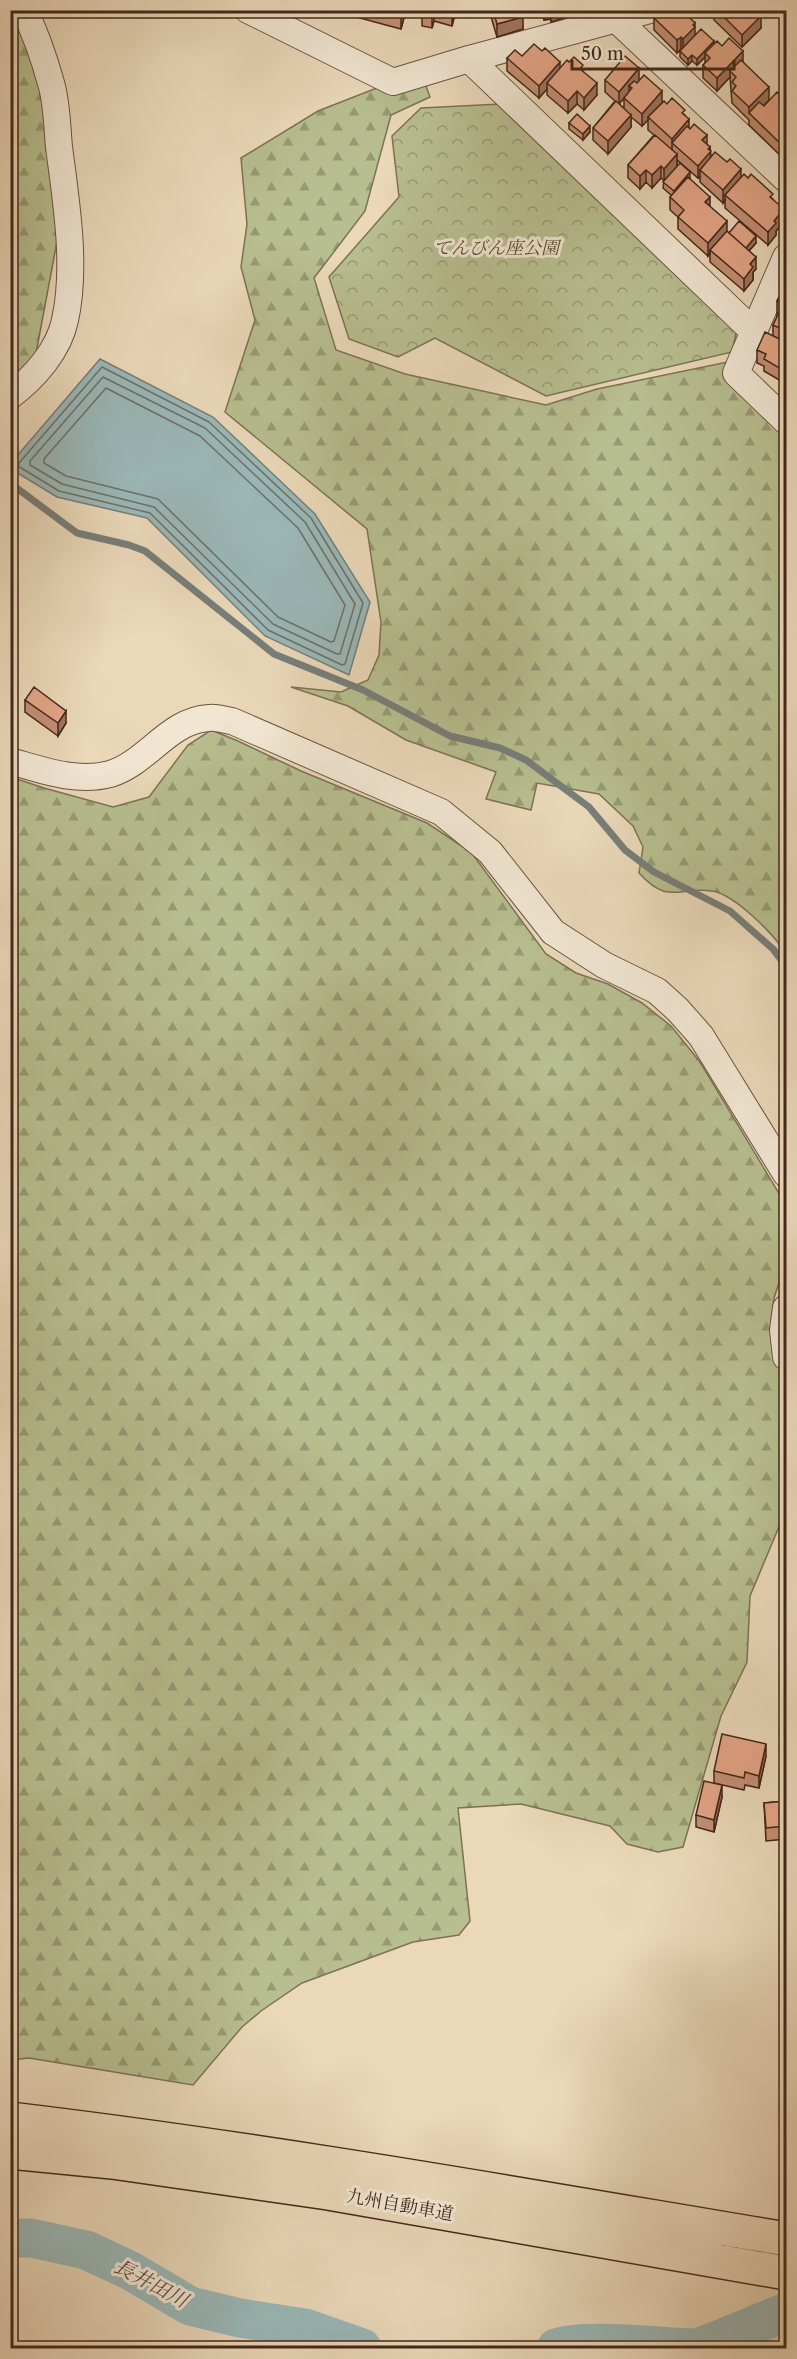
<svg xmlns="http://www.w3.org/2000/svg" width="797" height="2359" font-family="'Libre Caslon Text','Noto Serif JP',serif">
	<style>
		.forest { fill: url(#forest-firs); stroke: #7d7254; stroke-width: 1.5 }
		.park { fill: url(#park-crowns); stroke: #7d7254; stroke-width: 1.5 }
		.water { fill: #9ab8b8; stroke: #777e79; stroke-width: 1.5 }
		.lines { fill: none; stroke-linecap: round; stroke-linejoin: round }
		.shore { stroke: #6e7069; stroke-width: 1.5 }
		.stream { stroke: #777e79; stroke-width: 7 }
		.river { stroke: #9ab8b8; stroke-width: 39 }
		.minor-casing { stroke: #6d5342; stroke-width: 28 }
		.highway-casing { stroke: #43271a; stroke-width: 36 }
		.minor { stroke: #f1e6d2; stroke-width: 26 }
		.highway { stroke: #ead8b9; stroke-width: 33 }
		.wall { fill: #c48f74; stroke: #43271a; stroke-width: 1.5; fill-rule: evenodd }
		.shaded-wall { fill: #a0745e; stroke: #43271a; stroke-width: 1.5 }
		.building { fill: #e4a687; stroke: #43271a; stroke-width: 1.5 }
		.labels { text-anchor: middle; stroke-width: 6; stroke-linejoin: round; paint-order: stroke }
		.park-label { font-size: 18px; font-style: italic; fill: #5a4531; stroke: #f1e6d2 }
		.street-label { font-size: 18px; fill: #43271a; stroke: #f1e6d2 }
		.water-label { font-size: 20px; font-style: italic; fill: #594b42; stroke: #f1e6d2 }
	</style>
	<defs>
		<pattern id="forest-firs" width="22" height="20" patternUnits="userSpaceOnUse" patternTransform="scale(1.5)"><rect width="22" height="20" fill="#b7be8f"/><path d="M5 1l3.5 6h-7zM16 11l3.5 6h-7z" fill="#969a74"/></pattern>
		<pattern id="park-crowns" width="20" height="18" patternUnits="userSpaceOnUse" patternTransform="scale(1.5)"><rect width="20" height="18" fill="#b7be8f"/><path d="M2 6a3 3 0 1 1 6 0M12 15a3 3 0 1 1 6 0" fill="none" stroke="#969a74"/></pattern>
	</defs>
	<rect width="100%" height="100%" fill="#ead8b9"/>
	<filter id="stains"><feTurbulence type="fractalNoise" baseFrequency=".00333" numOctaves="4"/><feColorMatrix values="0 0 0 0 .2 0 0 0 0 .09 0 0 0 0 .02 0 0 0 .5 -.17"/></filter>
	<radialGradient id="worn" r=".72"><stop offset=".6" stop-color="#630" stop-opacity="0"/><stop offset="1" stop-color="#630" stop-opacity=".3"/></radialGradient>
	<path class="forest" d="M25 10 52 114 61 220 34 364 11 386 10 11Z
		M425 83 430 97 391 115 365 211 314 278 336 350 405 374 546 405 597 389 737 360 786 433V954C775 935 734 894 712 891 679 886 669 906 639 873L643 847 633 826 599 794 537 783 531 810 486 799 496 772 406 740 348 706 291 687 341 692 368 680 379 655 381 622 367 529 225 412 255 320 241 267 247 224 241 158 318 111 387 84Z
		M211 730 238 741 301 771 427 823 471 852 546 954 576 973 608 984 642 1003 671 1026 700 1062 786 1205V1261L774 1298 771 1322 775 1356 786 1386V1510L750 1596 747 1662 721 1716 683 1847 658 1852 627 1844 610 1826 521 1804 458 1808 470 1921 459 1935 413 1942 302 1983 261 2011 242 2027 193 2085 29 2058 11 2060V777L44 788 113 807 149 797 188 745Z"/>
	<path class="park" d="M501 104 737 329 732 352 546 396 435 338 398 357 349 339 329 277 399 197 392 136 421 108Z"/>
	<path class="water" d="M100 359 213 417 315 514 370 602 349 675 265 636 147 518 57 497 11 469V463Z"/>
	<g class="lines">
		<path class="shore" d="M102 367 209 422 311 518 363 603 345 664 342 665 268 630 150 513 59 491 18 466 19 463Z
			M103 377 205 428 305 522 355 604 340 654H337L273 624 154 507 62 484 30 465V461Z
			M106 388 200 436 298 528 345 605 334 641 331 642 278 617 158 499 66 476 44 463V459Z"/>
		<path class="stream" d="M10 483 77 533 129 545 145 551 274 654 363 690 450 736 500 748 526 760 589 807 625 850 654 872 730 911 773 949 786 966"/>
		<path class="river" d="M10 2238H31L86 2250 131 2271 190 2306 240 2318 305 2328 362 2348
			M556 2348C585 2338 659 2347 693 2348
			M698 2348 786 2312"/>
		<defs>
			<path id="minor" d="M248 10 393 82 469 59 650 10
				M617 20 786 179
				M469 59 754 332
				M786 257 736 373 786 421
				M10 396C34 378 59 350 65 320 77 266 66 201 59 147 57 126 57 103 51 83 44 58 36 34 24 10
				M10 761C42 770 77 783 110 774 147 763 169 720 209 718 216 717 225 720 232 721L441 812 490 852 553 932 604 965 657 991 678 1010 701 1036 786 1174
				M786 1308 783 1330 786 1357"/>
			<path id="highway" d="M10 2119C271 2150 528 2196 786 2239
				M10 2152 112 2162 328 2193 786 2273"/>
		</defs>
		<use href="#minor" class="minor-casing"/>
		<use href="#highway" class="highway-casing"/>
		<use href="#minor" class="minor"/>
		<use href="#highway" class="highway"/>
	</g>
	<path class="wall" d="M356 10H456L452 26 434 21 432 28 422 26V18L405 14 401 29 356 17Z
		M489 10H521L523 29 497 37Z
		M541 10H574V12L564 14V18L551 22 550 19 544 20Z
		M714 10H758L761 28 742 47 714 20Z
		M668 14 695 35 714 44 743 62 769 100 763 106H764L786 101V161L749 125V120L732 103 730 77 717 91 703 78V65L705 64V57L697 65 692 61 688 65 680 57V51L681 49 677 53 654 30V18Z
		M522 56 560 68 583 71 597 95 584 110 577 104 568 113 547 95V89L539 98 507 71V58Z
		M786 73V92L783 89V76Z
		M605 80H639L662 103 667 104 685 115 689 128 710 147 711 157 741 177 773 199 784 222 776 231V235L768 245 725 208V200L723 203 700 182V177L698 178 677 160V166L690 179 727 232 756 243 749 251 756 269 753 272V280L744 291 710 262V253L708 256 678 229V217L670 210V197L672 196 663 188 664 181 661 178 652 188 646 182 640 189 628 178V165L654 135 648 130V120L642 126 631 117V127L608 154 593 140V128L615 101 605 92ZM624 98V108L619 104Z
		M569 123 590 132 583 140 569 129Z
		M786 284V384L764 371V366L757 363V350L773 336V325L777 318V301Z
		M25 700 66 723 58 736 25 712Z
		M766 1756 759 1788 745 1785 744 1790 714 1783V1771Z
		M722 1797 714 1832 696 1827V1815Z
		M786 1801V1839L766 1841 764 1803Z"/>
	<path class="shaded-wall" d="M405 10V14L401 29V11Z
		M432 10H434V21L432 28Z
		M452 10H456L452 26Z
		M544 10H550V19L544 20Z
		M551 10H574V12L564 14V18L551 22Z
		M755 10H758V19L761 16V28L742 47V35Z
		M523 17V29L497 37V24Z
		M695 23V39L683 51V39Z
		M681 37V49L677 53V40Z
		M714 41V47L705 53V57L697 65V59Z
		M743 51V64L730 71V77L717 91V78Z
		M692 55V61L688 65V59Z
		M560 62V74L547 83V89L539 98V86Z
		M639 68V81L632 89 629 86V92L619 104V92Z
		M597 83V95L584 110V98Z
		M769 87V100L753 116 749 113V107Z
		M577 91V104L568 113V101Z
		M662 91V103L648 117V120L642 126V114Z
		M631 115V127L608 154V141Z
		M689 119V131L672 143V151V139Z
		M590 126V132L583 140V134Z
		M707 135V147L702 140Z
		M710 147 711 164 700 170V177L698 178V166Z
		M677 154V167L664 181V169Z
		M661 166V178L652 188V175Z
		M741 169V182L725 195V200L723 203V190Z
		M646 170V182L640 189V176Z
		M690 172V179L674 197V191Z
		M710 197V209L705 202Z
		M784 209V222L776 231V235L768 245V232L774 221Z
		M727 221V234L710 250V253L708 256V243Z
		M756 236V243L746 254V248Z
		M756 257V269L753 272V280L744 291V279L750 264Z
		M66 711V723L58 736V723Z
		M766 1744V1756L759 1788V1776Z
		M722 1785V1797L714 1832V1820Z"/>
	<path class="building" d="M493 10H521L523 17 497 24Z
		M661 10H665L668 14 671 10H682L695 23 693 25 695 27 683 39 681 37 677 40 654 18Z
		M717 10H755L761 16 742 35Z
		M701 29 714 41 697 59 692 55 688 59 680 51Z
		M729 38 743 51 717 78 703 65 710 58 705 53 717 41 722 46Z
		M534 44 542 51 545 48 560 62 539 86 507 58 515 50 522 56Z
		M625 56 639 68 619 92 605 80Z
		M574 57 583 65 580 69 597 83 584 98 577 91 568 101 547 83 567 60 569 62Z
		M741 60 769 87 749 107 732 91 736 86 732 82 736 77 730 71Z
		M786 73V80L783 76Z
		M644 75 662 91 642 114 624 98 632 88 629 86 634 81 637 83Z
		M777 92 786 101V149L749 113 759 102 764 106Z
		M672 98 685 110 682 113 689 119 672 139 648 117 664 101 667 104Z
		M616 101 631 115 608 141 593 128Z
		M577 114 590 126 583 134 569 123Z
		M694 124 707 135 702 140 710 147 708 149 711 151 698 166 672 143 687 126 690 129Z
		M655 135 677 154 664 169 661 166 652 175 646 170 640 176 628 165Z
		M715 152 727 162 730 159 741 169 723 190 700 170Z
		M680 163 690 172 674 191 663 182Z
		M744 174 748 178 751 174 773 194 770 197 784 209 774 221 776 223 768 232 725 195Z
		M688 177 710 197 705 202 727 221 708 243 678 217 684 210 670 197Z
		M739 221 756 236 746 248 729 233Z
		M727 231 756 257 750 264 753 267 744 279 710 250Z
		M786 284V331L773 325 783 304 777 301Z
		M765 332 786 342V372L764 359 766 354 757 350Z
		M34 687 66 711 58 723 25 700Z
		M722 1734 766 1744 759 1776 745 1772 744 1778 714 1771Z
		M704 1781 722 1785 714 1820 696 1815Z
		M786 1801V1826L766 1828 764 1803Z"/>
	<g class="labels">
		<g class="park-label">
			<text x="496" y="254">てんびん座公園</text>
		</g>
		<g class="street-label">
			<text transform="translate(400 2205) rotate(10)" y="6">九州自動車道</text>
		</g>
		<g class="water-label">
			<text transform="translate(151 2283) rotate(28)" y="7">長井田川</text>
		</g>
	</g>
	<rect width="797" height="2359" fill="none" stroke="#ead8b9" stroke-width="36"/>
	<rect x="12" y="12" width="773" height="2335" fill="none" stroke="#43271a" stroke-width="3"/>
	<rect x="18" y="18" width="761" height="2323" fill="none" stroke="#43271a" stroke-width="1.5"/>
	<path d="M572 60v9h162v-9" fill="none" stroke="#43271a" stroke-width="3"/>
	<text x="581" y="60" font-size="18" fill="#43271a" stroke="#f1e6d2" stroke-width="4.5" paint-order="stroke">50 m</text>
	<rect width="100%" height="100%" filter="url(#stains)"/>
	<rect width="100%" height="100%" fill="url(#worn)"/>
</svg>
